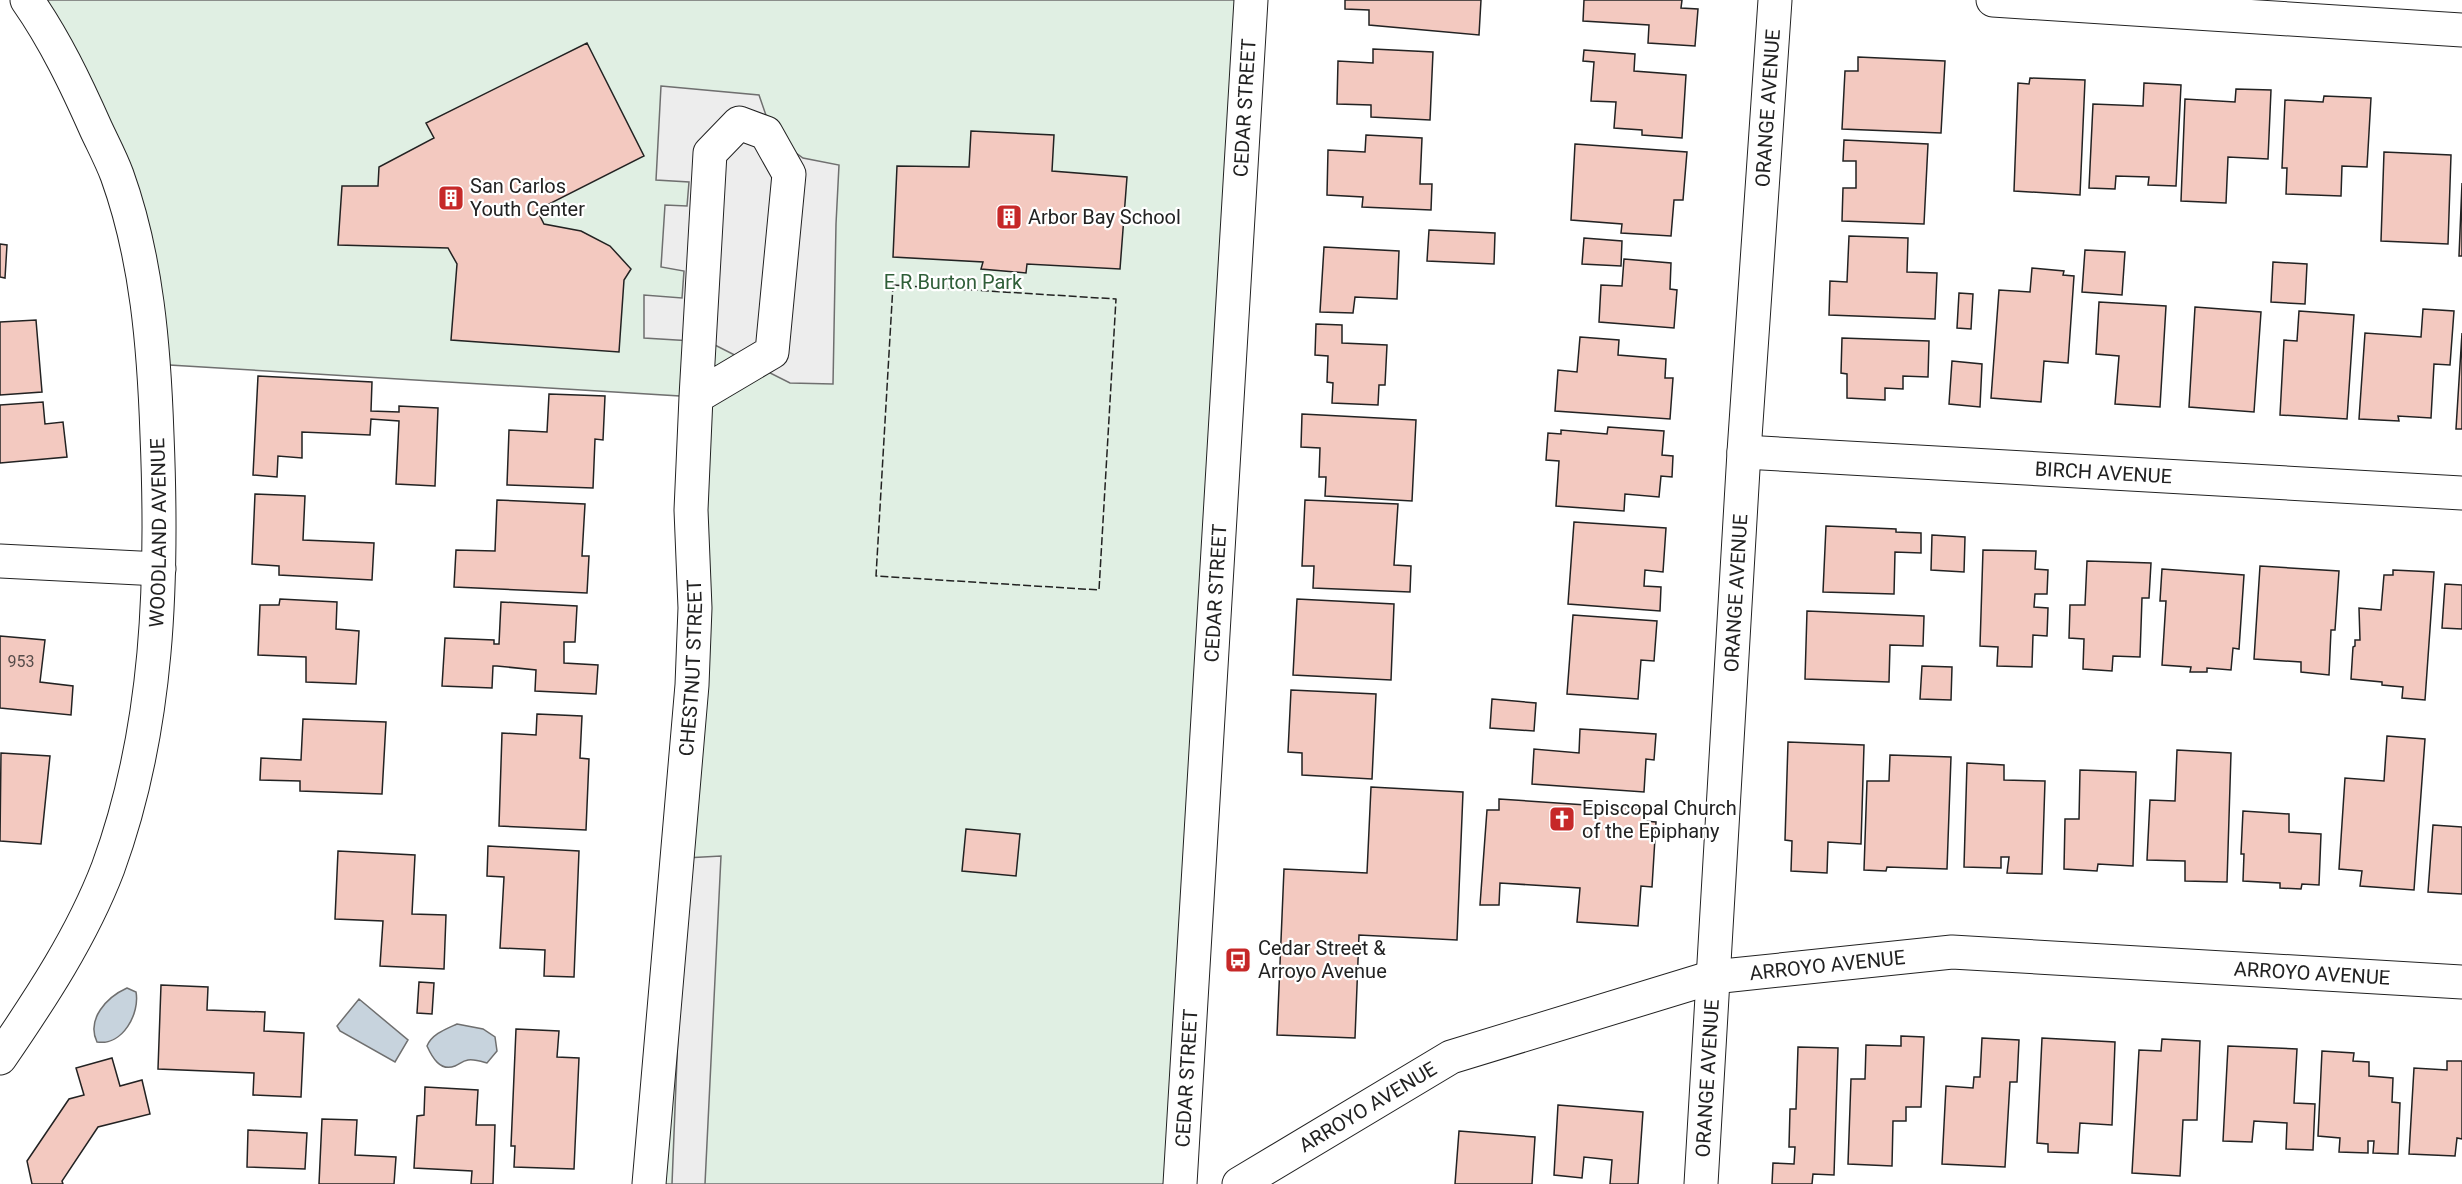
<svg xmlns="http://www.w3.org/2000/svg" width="2462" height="1184" font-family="Roboto,sans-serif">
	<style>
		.green { fill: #e0efe3; stroke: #6f6f6f; stroke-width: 1.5 }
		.parking { fill: #ededed; stroke: #6f6f6f; stroke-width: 1.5 }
		.water { fill: #c7d3dd; stroke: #6f6f6f; stroke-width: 1.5 }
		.building { fill: #f3c9c0; stroke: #222; stroke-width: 1.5 }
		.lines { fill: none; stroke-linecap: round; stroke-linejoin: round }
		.minor-casing { stroke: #222; stroke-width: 35 }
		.minor { stroke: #fff; stroke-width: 33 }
		.fence { stroke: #222; stroke-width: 1.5; stroke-dasharray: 8 3; stroke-linecap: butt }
		.labels { text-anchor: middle; stroke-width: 4.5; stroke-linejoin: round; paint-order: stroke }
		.number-label { font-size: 16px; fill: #564c4a }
		.street-label { font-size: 20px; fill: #222; stroke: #fff }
		.poi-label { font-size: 20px; fill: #222; stroke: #fff; text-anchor: start }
		.park-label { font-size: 20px; fill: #2f5e38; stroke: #fff }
	</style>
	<rect width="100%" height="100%" fill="#fff"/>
	<path class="green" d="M27 0H1251L1180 1184H649L696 397 153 364 139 257Z"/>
	<path class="parking" d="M661 86 759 95 769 124 785 145 803 158 839 165 836 224 833 384 790 383 709 342 644 338V295L682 298 684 271 661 267 665 205 687 206 689 182 656 180Z
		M721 856 705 1184H672L685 858Z"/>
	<path class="water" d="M127 988 136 992C140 1013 123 1046 97 1042 86 1019 107 997 127 988Z
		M359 999 408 1040 395 1062 340 1031 337 1026Z
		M457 1024 483 1029 495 1037 497 1051 487 1063C480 1061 474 1059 468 1060 462 1061 460 1064 455 1066 440 1072 432 1057 427 1046 432 1034 446 1029 457 1024Z"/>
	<path class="building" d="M1345 0H1481L1479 35 1369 25V10L1345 9Z
		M1584 0H1682L1681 8 1698 9 1695 46 1648 43 1649 25 1583 21Z
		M587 43 644 156 537 210 544 224 581 231 610 246 631 269 624 280 619 352 451 340 457 264 448 248 338 245 342 186H378L379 167 434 138 426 123Z
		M1373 49 1433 52 1430 120 1371 117V105L1337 104 1338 61 1373 63Z
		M1584 50 1635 54 1634 71 1686 75 1682 138 1642 135V130L1614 128 1616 102 1591 101 1594 62 1583 61Z
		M1858 57 1945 61 1941 133 1842 129 1845 71H1858Z
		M2030 78 2085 80 2080 195 2014 191 2018 83 2029 84Z
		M2144 83 2181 85 2176 186 2148 185 2149 177 2116 176 2115 189 2089 188 2093 104 2143 106Z
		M2236 89 2271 90 2268 159 2228 157 2226 203 2181 201 2185 99 2235 102Z
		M2324 96 2371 98 2367 167 2342 166 2341 196 2286 194 2287 168H2282L2285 100 2323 102Z
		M971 131 1054 135 1052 171 1127 177 1120 269 1027 264 1026 273 981 269 983 262 893 257 897 166 969 167Z
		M1366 135 1422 138 1420 184H1432L1431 210 1362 207 1363 197 1327 195 1328 150 1365 152Z
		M1844 140 1928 144 1924 224 1842 221 1843 188H1856V161H1843Z
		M1575 144 1687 152 1683 200H1674L1671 236 1621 233 1622 224 1571 220Z
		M2384 152 2451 155 2448 244 2381 241Z
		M2462 183V256H2459Z
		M1429 230 1495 233 1494 264 1427 261Z
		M1849 236 1908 238 1907 272 1937 273 1935 319 1829 315 1830 281 1847 282Z
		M1584 238 1622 241 1621 266 1582 264Z
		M0 244 7 245 5 278 0 277Z
		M1324 247 1399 251 1397 299 1355 297 1353 313 1320 312Z
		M2085 250 2125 252 2122 295 2082 292Z
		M1624 259 1671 263 1670 289 1677 290 1674 328 1599 322 1601 285 1622 286Z
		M2273 262 2307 264 2305 304 2271 302Z
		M2032 268 2064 271 2063 275 2074 276 2068 363 2044 361 2041 402 1991 398 1999 290 2030 292Z
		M1959 293 1973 294 1971 329 1957 328Z
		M2099 302 2166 306 2160 407 2115 404 2119 356 2096 354Z
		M2195 307 2261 312 2254 412 2189 407Z
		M2423 309 2454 311 2450 365 2434 364 2431 418 2398 416 2399 421 2359 419 2365 333 2421 337Z
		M2299 311 2354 315 2347 419 2280 415 2284 340 2297 341Z
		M36 320 42 392 0 395V322Z
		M1316 324 1342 325V343L1387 345 1385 385H1379L1378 405 1332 403 1333 383 1327 382 1328 356 1315 355Z
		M2462 333V429H2456Z
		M1580 337 1619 340 1618 355 1666 359 1665 378H1673L1670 419 1555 411 1558 370 1577 372Z
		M1842 338 1929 341 1928 377 1903 376V389L1885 388V400L1847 398V374L1841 373Z
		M1952 361 1982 364 1980 407 1949 404Z
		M258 376 372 382 371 411 399 412V406L438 408 435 486 396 484 399 421 371 419 370 435 302 432V458L278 456 277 477 253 475Z
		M549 394 605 396 603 440 595 439 593 488 507 485 509 430 547 432Z
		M43 402 45 424 63 422 67 457 0 463V405Z
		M1302 414 1416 420 1412 501 1325 496 1326 477H1319L1320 448 1301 447Z
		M1608 427 1664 431 1662 455 1673 456 1672 477 1661 476 1659 497 1625 494 1624 511 1556 506 1559 461 1546 460 1548 433 1561 434V430L1607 434Z
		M255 494 305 496 303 540 374 543 372 580 279 575V566L252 564Z
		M497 500 585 504 582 556H589L587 593 454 587 456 550 495 551Z
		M1305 500 1398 504 1394 565 1411 566 1410 592 1313 588 1314 566H1302Z
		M1574 522 1666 528 1663 572 1645 570 1644 586 1661 587 1660 611 1568 604Z
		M1826 526 1896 529V532L1921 533V553L1895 552 1894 594 1823 592Z
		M1932 535 1965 537 1964 572 1931 570Z
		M1983 550 2036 551 2035 569 2048 570 2047 594H2035L2034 607 2048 608 2047 636 2033 635 2032 667 1997 666 1998 647 1980 646Z
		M2087 561 2151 563 2149 598H2142L2140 657 2113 656 2112 671 2083 669 2084 639 2069 638 2070 605H2085Z
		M2260 566 2339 571 2335 630H2331L2329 675 2301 672V662L2254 659Z
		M2162 569 2244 575 2239 649 2233 648 2231 670 2207 668V672H2190L2191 667 2162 665 2166 601H2160Z
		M2393 570 2434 572 2425 700 2402 698 2403 687 2382 685V682L2351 679 2353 647 2355 646V640H2360L2359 608 2381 610 2384 575H2393Z
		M2445 584 2462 585V629L2442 628Z
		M280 599 337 602 336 629 359 631 356 684 306 682V657L258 655 260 605H279Z
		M1297 599 1394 604 1391 680 1293 675Z
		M501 602 577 606 575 642H564V663L598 665 596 694 535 691 536 670 497 666H493L492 688 442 686 445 638 494 640V644H499Z
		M1807 611 1924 616 1923 646 1890 645 1889 682 1805 679Z
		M1573 615 1657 621 1654 661 1641 660 1638 699 1567 694Z
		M0 636 45 640 40 682 73 686 71 715 0 708Z
		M1922 666 1952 667 1951 700 1920 699Z
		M1291 690 1376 694 1372 779 1302 775V753L1288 752Z
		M1492 699 1536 703 1534 731 1490 728Z
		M537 714 582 716 580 758 589 759 586 830 499 826 502 733 536 735Z
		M303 719 386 722 382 794 300 791V781L260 780 261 758 301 760Z
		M1580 729 1656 734 1654 760 1646 759 1644 792 1532 784 1534 749 1579 753Z
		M2387 736 2425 739 2414 890 2360 886 2362 871 2339 869 2345 778 2384 781Z
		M1788 742 1864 745 1861 844 1828 842 1827 873 1791 871 1792 841 1785 840Z
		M2177 750 2231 753 2227 882 2185 881V861L2147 860 2150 800 2175 801Z
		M1 753 50 756 41 844 0 841Z
		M1890 755 1951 757 1947 869 1887 867 1886 871 1864 870 1867 781H1889Z
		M1967 763 2004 765V780L2045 781 2042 874 2007 873 2009 857H2001V868L1964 867Z
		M2080 770 2136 772 2133 866 2098 864 2097 871 2064 869 2065 819H2079Z
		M1371 787 1463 792 1457 940 1359 935 1355 1038 1277 1035 1284 869 1367 873Z
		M1499 799 1644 809 1643 821 1656 822 1652 887 1641 886 1638 926 1577 922 1580 888 1500 883 1499 905H1480L1487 810H1499Z
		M2243 811 2289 814V832L2321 834 2319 885 2302 884 2301 889 2280 888V883L2243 881 2244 854H2241Z
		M2433 825 2462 827V894L2428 892Z
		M966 829 1020 834 1016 876 962 871Z
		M488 846 579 851 574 977 544 976 545 950 500 948 504 877 487 876Z
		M338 851 415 855 412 914 446 915 444 969 380 966 383 921 335 919Z
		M419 982 434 983 432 1014 417 1013Z
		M161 985 208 987 207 1010 265 1012 264 1031 304 1033 301 1097 253 1095 254 1073 158 1069Z
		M516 1029 559 1031 557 1057 579 1058 574 1169 514 1167 515 1146H511Z
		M1901 1036 1924 1037 1921 1107H1906V1121H1893L1892 1166 1848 1164 1851 1079H1865L1866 1045 1901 1046Z
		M1982 1038 2019 1040 2017 1082H2010L2005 1167 1942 1164 1946 1086 1973 1088 1974 1077H1980Z
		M2042 1038 2115 1042 2112 1125 2080 1123 2078 1153 2048 1152V1144L2037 1143Z
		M2162 1039 2200 1041 2197 1120H2183L2180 1176 2132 1173 2139 1050 2161 1051Z
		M2228 1046 2297 1049 2294 1103 2315 1104 2313 1150 2286 1149 2287 1123 2254 1121 2252 1142 2223 1141Z
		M1798 1047 1838 1048 1834 1175 1813 1174 1812 1184H1772L1773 1163 1794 1164 1795 1147H1789L1790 1109H1796Z
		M2322 1051 2354 1053 2353 1061 2369 1062V1076L2393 1078 2392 1102 2400 1103 2398 1154 2373 1153 2374 1141H2368V1153L2339 1152 2340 1138 2318 1136Z
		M112 1058 120 1086 142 1080 150 1114 98 1127 62 1181 63 1184H32L27 1161 69 1099 84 1095 76 1068Z
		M2447 1061H2462V1139L2457 1138 2455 1156 2409 1154 2414 1068 2447 1070Z
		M425 1087 478 1090 476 1125H495L493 1184H471L472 1171 414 1168 417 1116 424 1115Z
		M1558 1105 1643 1112 1638 1184H1610L1612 1160 1584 1157 1582 1178 1554 1175Z
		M322 1119 357 1120 355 1155 396 1157 394 1184H319Z
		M248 1130 307 1133 305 1169 247 1167Z
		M1459 1131 1535 1137 1532 1184H1455Z"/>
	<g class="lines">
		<defs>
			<g id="minor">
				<path d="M1993 0 2462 30"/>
				<path id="s1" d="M1744 452 2462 493"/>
				<path d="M0 561 159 569"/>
				<path id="s2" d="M0 1058C41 998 82 936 108 868 159 729 163 580 157 435 154 348 147 258 117 175 111 159 103 144 96 129 76 84 55 40 27 0"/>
				<path id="s3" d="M649 1184 692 685 695 608 691 510 696 397 710 153 739 123 766 133 789 174 772 352 696 397"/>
				<path id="s4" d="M1180 1184 1251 0"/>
				<path id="s5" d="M1239 1184 1451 1057 1713 977 1952 952 2462 982"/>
				<path id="s6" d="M1701 1184 1744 452 1775 0"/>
			</g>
		</defs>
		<use href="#minor" class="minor-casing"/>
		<use href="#minor" class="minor"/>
		<path class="fence" d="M893 285 1116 299 1099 590 876 576Z"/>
	</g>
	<defs>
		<symbol id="building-square" viewBox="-11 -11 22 22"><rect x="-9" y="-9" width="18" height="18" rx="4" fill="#c62828" stroke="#fff"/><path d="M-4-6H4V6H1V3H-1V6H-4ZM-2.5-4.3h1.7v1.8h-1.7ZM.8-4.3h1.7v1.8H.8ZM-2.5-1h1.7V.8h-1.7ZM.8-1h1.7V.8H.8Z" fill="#fff"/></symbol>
		<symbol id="church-square" viewBox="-11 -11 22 22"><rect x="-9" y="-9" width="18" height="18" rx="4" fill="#c62828" stroke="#fff"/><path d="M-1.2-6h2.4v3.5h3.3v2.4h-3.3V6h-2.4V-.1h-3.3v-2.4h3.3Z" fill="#fff"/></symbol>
		<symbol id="bus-square" viewBox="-11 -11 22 22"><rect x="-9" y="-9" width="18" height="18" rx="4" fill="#c62828" stroke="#fff"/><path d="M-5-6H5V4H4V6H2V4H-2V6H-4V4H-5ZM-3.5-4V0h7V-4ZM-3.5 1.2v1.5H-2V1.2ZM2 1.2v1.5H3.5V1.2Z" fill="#fff"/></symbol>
	</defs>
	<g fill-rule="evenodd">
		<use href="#building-square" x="436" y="183" width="30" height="30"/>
		<use href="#building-square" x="994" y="202" width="30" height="30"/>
		<use href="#church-square" x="1547" y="804" width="30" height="30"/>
		<use href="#bus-square" x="1223" y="945" width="30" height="30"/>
	</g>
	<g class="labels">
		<g class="number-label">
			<text x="21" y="667">953</text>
		</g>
		<g class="street-label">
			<text dy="7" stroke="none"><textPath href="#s4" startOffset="1078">CEDAR STREET</textPath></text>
			<text dy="7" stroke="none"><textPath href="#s6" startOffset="1078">ORANGE AVENUE</textPath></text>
			<text dy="7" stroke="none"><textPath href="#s1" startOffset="360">BIRCH AVENUE</textPath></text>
			<text dy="7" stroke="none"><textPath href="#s2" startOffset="560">WOODLAND AVENUE</textPath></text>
			<text dy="7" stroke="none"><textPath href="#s4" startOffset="592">CEDAR STREET</textPath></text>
			<text dy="7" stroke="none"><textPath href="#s6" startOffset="592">ORANGE AVENUE</textPath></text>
			<text dy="7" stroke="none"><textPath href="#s3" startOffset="518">CHESTNUT STREET</textPath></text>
			<text dy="7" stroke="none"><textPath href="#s5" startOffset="636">ARROYO AVENUE</textPath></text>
			<text dy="7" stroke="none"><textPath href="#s5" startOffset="1122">ARROYO AVENUE</textPath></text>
			<text dy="7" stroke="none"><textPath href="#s4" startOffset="106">CEDAR STREET</textPath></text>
			<text dy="7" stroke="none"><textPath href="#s6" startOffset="106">ORANGE AVENUE</textPath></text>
			<text dy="7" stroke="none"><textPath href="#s5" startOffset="150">ARROYO AVENUE</textPath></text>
		</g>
		<g class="poi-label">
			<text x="470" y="193">San Carlos<tspan x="470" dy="23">Youth Center</tspan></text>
			<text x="1028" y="224">Arbor Bay School</text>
			<text x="1582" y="815">Episcopal Church<tspan x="1582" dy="23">of the Epiphany</tspan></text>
			<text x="1258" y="955">Cedar Street &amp;<tspan x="1258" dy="23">Arroyo Avenue</tspan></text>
		</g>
		<g class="park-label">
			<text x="953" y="289">E R Burton Park</text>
		</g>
	</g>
</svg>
